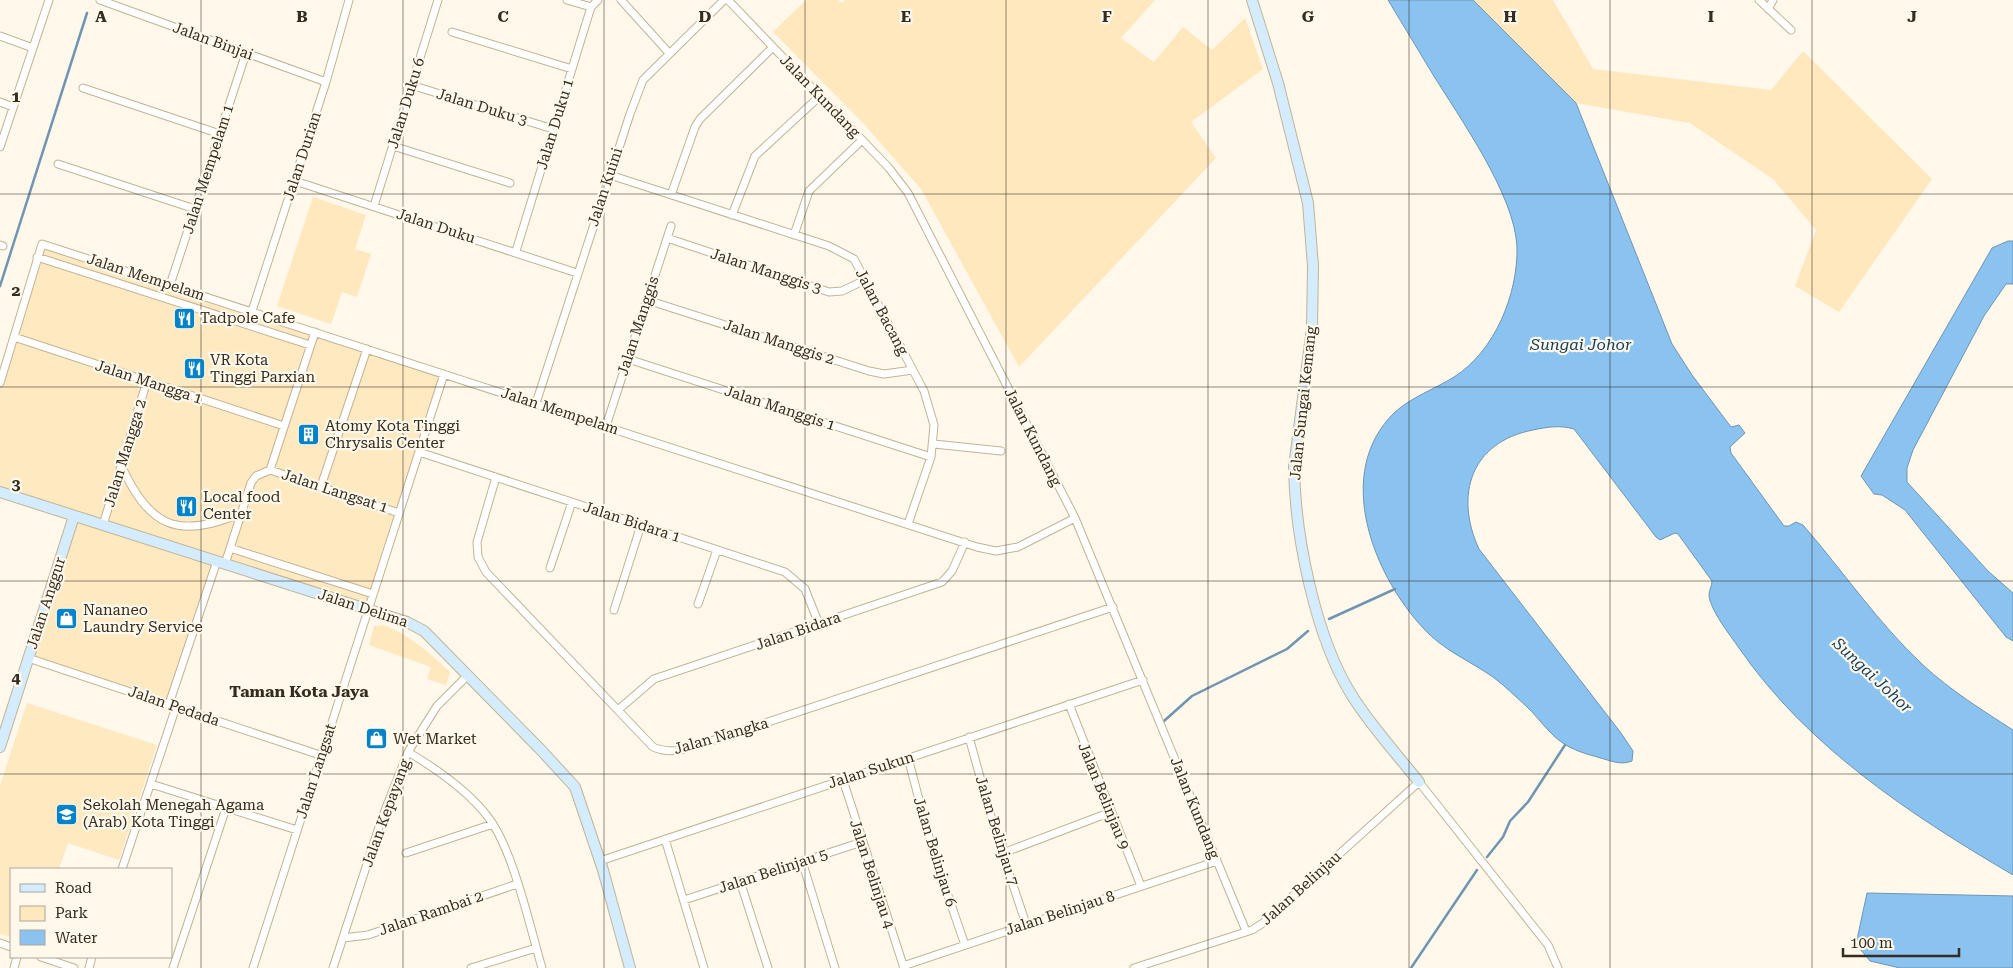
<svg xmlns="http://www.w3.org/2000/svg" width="2013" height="968" font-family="'Roboto Serif',serif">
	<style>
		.built { fill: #fee9c1 }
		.green { fill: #ffe8bd }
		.water { fill: #8ac2f0; stroke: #7095b2 }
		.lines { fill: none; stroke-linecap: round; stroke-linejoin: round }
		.stream { stroke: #7095b2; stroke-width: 2.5 }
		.street-casing { stroke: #c4b393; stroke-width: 9 }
		.secondary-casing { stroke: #c4b393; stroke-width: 12 }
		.street { stroke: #fff; stroke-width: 7 }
		.secondary { stroke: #d3ecff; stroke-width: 10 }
		.grid { fill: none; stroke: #332c20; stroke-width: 1; stroke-opacity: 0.55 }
		.labels { text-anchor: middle; stroke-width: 4.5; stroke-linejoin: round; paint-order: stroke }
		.street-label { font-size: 15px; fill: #332c20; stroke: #fff8eb }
		.poi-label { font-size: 15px; fill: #332c20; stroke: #fff8eb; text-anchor: start }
		.water-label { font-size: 16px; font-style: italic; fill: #113c5a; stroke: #fff8eb }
		.neighbourhood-label { font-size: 16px; font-weight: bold; fill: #332c20; stroke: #fff8eb }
		.grid-label { font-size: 16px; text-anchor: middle; font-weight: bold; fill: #332c20; stroke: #fff8eb; stroke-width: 4.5; stroke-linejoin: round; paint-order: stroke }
	</style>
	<rect width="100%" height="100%" fill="#fff8eb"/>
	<path class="built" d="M42 240 448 372 369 616 218 567 171 709 23 659 69 519 0 497V373L39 243Z
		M27 703 157 745 119 860 68 843 59 869H11V937L0 934V786Z"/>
	<path class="green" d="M806 0H838L842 3 845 0H1155L1121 38 1154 62 1183 27 1212 50 1245 18 1263 69 1191 122 1216 158 1019 367 921 189 864 124 773 32Z
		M1473 0H1553L1593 69 1771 90 1803 51 1932 179 1839 312 1795 286 1816 230 1773 179 1690 123 1576 103Z
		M313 197 366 215 355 249 371 254 357 297 342 292 331 324 277 306Z
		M383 625C411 635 429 653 450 672L446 685 427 679 431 667 369 645 374 626Z"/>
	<path class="water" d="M1388 0H1473L1576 103 1672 344 1692 375 1731 427 1739 425 1745 433 1730 447 1731 453 1784 526H1789L1796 522 1803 525C1843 571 1878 623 1923 665 1950 690 1982 710 2013 730V875C1911 815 1807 747 1739 648 1730 635 1710 610 1709 595 1709 590 1712 586 1712 581L1678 534 1675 533 1660 540 1656 537 1574 429C1560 425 1547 427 1533 430 1471 442 1454 495 1479 549L1621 733 1633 751 1632 761C1622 765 1614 762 1604 759 1591 755 1577 752 1566 745 1550 736 1540 719 1527 707 1516 697 1505 686 1493 677 1470 661 1443 650 1424 629 1373 575 1333 473 1394 413 1411 397 1435 389 1454 377 1495 351 1518 294 1517 247 1515 195 1459 117 1432 73 1417 49 1403 24 1388 0Z
		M2008 241H2013V284H2006L1984 316 1913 450 1907 468V482L1988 571 2013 593V641L2006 637 1905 510 1882 495 1874 494 1861 476 1992 248Z
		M1867 893 2013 896V968H1900L1870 961 1856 944Z"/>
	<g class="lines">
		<path class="stream" d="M0 286 87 13
			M1329 619 1395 589
			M1164 721 1192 696 1287 649 1308 631
			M1487 857 1503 837 1510 821 1528 802 1565 745
			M1411 968 1477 870"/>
		<defs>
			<path id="street" d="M100 0 326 82
				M567 0 591 7
				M621 0 669 53
				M728 0 889 168 908 193 1075 518 1246 931
				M1759 0 1791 30
				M1768 9 1773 0
				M452 32 572 69
				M0 36 33 48
				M411 85 553 129
				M83 88 220 134
				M0 102 13 107
				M393 146 510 183
				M0 147 49 0
				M58 164 195 209
				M610 175 829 246 854 259 924 391 934 425 931 457 908 524
				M295 181 577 273
				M671 195 695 127 700 119 773 47
				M374 206 438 0
				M732 215 755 156 820 96
				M794 235 809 191 862 140
				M667 238 829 292 842 291 865 280
				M0 245 3 246
				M516 251 591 7 598 0
				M37 257 310 345
				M170 285 246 53
				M647 300 869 371 884 374 913 370
				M252 311 326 82 349 0
				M14 337 284 426
				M628 359 931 457
				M0 383 42 244 977 547 996 551 1018 547 1075 518
				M536 403 630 114 643 80 724 0
				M606 426 671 226
				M934 444 1001 451
				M419 452 785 572 805 589 819 624
				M121 465C149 527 178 540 241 513
				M270 470 399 513
				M496 477 477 542 478 557 486 572 653 747C673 756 691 747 711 741L1113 607
				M321 486 367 349
				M103 525 147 381
				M230 548 373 594
				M225 564 251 483 256 476 270 470 315 332
				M550 568 572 502
				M698 604 717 550
				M614 610 641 525
				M28 658 320 755
				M169 704 217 561
				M1069 704 1141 886
				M618 710 654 679 942 582 952 571 965 542
				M969 737 995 831 1026 924
				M408 752C435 768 469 792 488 817 513 849 530 927 542 968
				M908 758 933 852 965 945
				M843 780 904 968
				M151 784 297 830
				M665 839 704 968
				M406 853 493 824
				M1003 853 1111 812
				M600 861 1143 680
				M802 861 835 968
				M122 869 176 707
				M740 881 768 968
				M684 900 862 842
				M343 938 368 935 517 884
				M0 943 11 947
				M41 957 74 968
				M903 966 1217 861
				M14 968 17 957
				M89 968 92 957
				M173 968 226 808
				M253 968 444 374
				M333 968 382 818 408 752 437 706 468 675
				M471 968 536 948
				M1134 968 1252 930 1263 923 1419 782 1548 945 1558 968"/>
			<path id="secondary" d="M1252 0 1278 83 1308 203 1313 266 1312 328 1294 467C1295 535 1315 636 1351 694 1370 725 1396 753 1419 782
				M0 492 407 622 424 631 540 749 575 787 603 870 630 968
				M0 747 74 516"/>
		</defs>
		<use href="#street" class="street-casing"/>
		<use href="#secondary" class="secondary-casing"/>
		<use href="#street" class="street"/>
		<use href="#secondary" class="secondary"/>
	</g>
	<path class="grid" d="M201 0V968M403 0V968M604 0V968M805 0V968M1006 0V968M1208 0V968M1409 0V968M1610 0V968M1812 0V968M0 194H2013M0 387H2013M0 581H2013M0 774H2013"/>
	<defs>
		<symbol id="restaurant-square" viewBox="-11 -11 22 22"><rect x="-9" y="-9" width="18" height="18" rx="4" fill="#0083ca" stroke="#fff8eb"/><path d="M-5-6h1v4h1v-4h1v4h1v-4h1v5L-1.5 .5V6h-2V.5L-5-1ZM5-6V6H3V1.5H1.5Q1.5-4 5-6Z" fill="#fff"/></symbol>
		<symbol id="building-square" viewBox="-11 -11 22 22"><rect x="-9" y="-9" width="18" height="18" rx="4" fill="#0083ca" stroke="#fff8eb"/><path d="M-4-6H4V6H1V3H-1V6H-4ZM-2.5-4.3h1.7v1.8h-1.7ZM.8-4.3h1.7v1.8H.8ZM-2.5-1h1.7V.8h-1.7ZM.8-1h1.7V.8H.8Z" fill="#fff"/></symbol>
		<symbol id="shop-square" viewBox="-11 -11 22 22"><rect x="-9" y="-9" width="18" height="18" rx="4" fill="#0083ca" stroke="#fff8eb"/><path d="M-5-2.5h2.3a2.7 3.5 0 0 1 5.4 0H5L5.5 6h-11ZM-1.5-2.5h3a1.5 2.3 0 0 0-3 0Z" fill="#fff"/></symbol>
		<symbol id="school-square" viewBox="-11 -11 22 22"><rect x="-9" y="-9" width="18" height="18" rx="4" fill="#0083ca" stroke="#fff8eb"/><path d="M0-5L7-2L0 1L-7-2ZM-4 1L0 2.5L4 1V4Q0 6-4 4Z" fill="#fff"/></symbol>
	</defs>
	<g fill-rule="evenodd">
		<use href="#restaurant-square" x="172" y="306" width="25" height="25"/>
		<use href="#restaurant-square" x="182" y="356" width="25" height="25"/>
		<use href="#building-square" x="296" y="422" width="25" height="25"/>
		<use href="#restaurant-square" x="174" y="494" width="25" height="25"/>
		<use href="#shop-square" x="54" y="606" width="25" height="25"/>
		<use href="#shop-square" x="364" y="726" width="25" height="25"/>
		<use href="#school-square" x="54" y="802" width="25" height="25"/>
	</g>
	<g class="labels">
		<g class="street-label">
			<text transform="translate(213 41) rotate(20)" y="5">Jalan Binjai</text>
			<text transform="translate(820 96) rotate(46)" y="5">Jalan Kundang</text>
			<text transform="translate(406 103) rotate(-73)" y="5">Jalan Duku 6</text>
			<text transform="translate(482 107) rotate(17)" y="5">Jalan Duku 3</text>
			<text transform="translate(555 124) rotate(-73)" y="5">Jalan Duku 1</text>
			<text transform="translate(302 156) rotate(-72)" y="5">Jalan Durian</text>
			<text transform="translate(208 169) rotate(-72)" y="5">Jalan Mempelam 1</text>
			<text transform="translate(605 187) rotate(-72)" y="5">Jalan Kuini</text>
			<text transform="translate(436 226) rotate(18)" y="5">Jalan Duku</text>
			<text transform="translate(766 271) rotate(18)" y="5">Jalan Manggis 3</text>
			<text transform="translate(146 277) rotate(18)" y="5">Jalan Mempelam</text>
			<text transform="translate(882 312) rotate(62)" y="5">Jalan Bacang</text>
			<text transform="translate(638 326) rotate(-72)" y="5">Jalan Manggis</text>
			<text transform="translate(779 342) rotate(18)" y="5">Jalan Manggis 2</text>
			<text transform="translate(149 382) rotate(18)" y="5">Jalan Mangga 1</text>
			<text transform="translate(1303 403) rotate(-84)" y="5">Jalan Sungai Kemang</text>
			<text transform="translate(780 408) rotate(18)" y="5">Jalan Manggis 1</text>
			<text transform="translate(560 411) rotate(18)" y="5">Jalan Mempelam</text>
			<text transform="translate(1033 437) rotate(63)" y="5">Jalan Kundang</text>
			<text transform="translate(125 453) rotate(-73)" y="5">Jalan Mangga 2</text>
			<text transform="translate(335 491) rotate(18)" y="5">Jalan Langsat 1</text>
			<text transform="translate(632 522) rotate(18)" y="5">Jalan Bidara 1</text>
			<text transform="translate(46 603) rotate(-72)" y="5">Jalan Anggur</text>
			<text transform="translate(363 608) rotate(18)" y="5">Jalan Delima</text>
			<text transform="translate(798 631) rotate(-19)" y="5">Jalan Bidara</text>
			<text transform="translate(174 706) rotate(19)" y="5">Jalan Pedada</text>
			<text transform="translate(721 736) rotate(-16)" y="5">Jalan Nangka</text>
			<text transform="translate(871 770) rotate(-18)" y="5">Jalan Sukun</text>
			<text transform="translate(316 771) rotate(-72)" y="5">Jalan Langsat</text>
			<text transform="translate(1104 796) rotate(68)" y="5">Jalan Belinjau 9</text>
			<text transform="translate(1195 808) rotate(68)" y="5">Jalan Kundang</text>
			<text transform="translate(386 813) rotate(-70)" y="5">Jalan Kepayang</text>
			<text transform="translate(997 831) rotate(73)" y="5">Jalan Belinjau 7</text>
			<text transform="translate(935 852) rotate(73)" y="5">Jalan Belinjau 6</text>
			<text transform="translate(773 871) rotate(-18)" y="5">Jalan Belinjau 5</text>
			<text transform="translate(872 874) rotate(72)" y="5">Jalan Belinjau 4</text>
			<text transform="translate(1301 888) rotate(-42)" y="5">Jalan Belinjau</text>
			<text transform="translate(431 913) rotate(-19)" y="5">Jalan Rambai 2</text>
			<text transform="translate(1060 913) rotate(-18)" y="5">Jalan Belinjau 8</text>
		</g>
		<g class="poi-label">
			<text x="200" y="323">Tadpole Cafe</text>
			<text x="210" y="365">VR Kota<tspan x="210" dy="17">Tinggi Parxian</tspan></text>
			<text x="325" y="431">Atomy Kota Tinggi<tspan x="325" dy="17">Chrysalis Center</tspan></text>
			<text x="203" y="502">Local food<tspan x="203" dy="17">Center</tspan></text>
			<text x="83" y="615">Nananeo<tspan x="83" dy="17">Laundry Service</tspan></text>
			<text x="393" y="744">Wet Market</text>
			<text x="83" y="810">Sekolah Menegah Agama<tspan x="83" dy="17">(Arab) Kota Tinggi</tspan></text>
		</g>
		<g class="water-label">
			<text x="1581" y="350">Sungai Johor</text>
			<text transform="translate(1873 675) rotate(43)" y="6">Sungai Johor</text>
		</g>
		<g class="neighbourhood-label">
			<text x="299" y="697">Taman Kota Jaya</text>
		</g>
	</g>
	<g class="grid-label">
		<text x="101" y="22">A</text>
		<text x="302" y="22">B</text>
		<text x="503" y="22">C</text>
		<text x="705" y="22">D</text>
		<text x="906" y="22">E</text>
		<text x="1107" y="22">F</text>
		<text x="1308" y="22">G</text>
		<text x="1510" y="22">H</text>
		<text x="1711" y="22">I</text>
		<text x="1912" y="22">J</text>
		<text x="16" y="102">1</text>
		<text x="16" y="296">2</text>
		<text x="16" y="490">3</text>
		<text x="16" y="683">4</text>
	</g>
	<rect x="10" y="868" width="162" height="90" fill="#fff8eb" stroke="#ada69a"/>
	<rect x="20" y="884" width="25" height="8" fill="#d3ecff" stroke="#ada69a"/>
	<text x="55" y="893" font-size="15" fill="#332c20">Road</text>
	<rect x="20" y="906" width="25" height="15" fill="#ffe8bd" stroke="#ada69a"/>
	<text x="55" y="918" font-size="15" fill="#332c20">Park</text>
	<rect x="20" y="930" width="25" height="15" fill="#8ac2f0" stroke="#ada69a"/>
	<text x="55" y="943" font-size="15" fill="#332c20">Water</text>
	<path d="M1843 948v8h116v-8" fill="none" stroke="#332c20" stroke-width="2.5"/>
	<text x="1850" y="948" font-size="15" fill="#332c20" stroke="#fff8eb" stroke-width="4" paint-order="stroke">100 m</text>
</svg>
